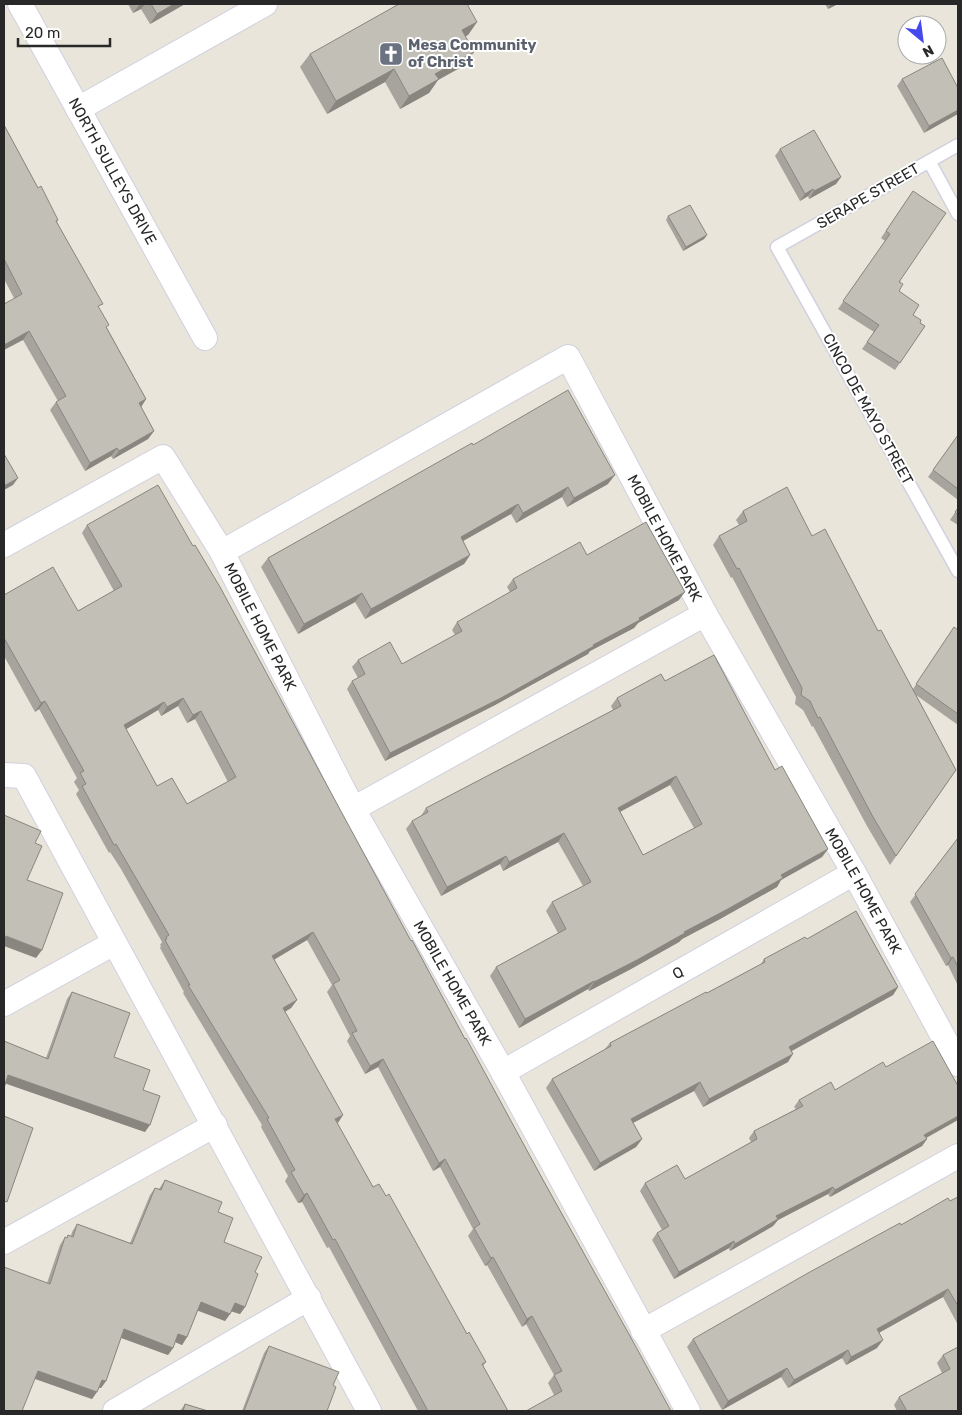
<svg xmlns="http://www.w3.org/2000/svg" width="962" height="1415" font-family="Rubik,sans-serif">
	<style>
		.lines { fill: none; stroke-linecap: round; stroke-linejoin: round }
		.service-casing { stroke: #d0d0e0; stroke-width: 15 }
		.minor-casing { stroke: #d0d0e0; stroke-width: 26 }
		.service { stroke: #fff; stroke-width: 12 }
		.minor { stroke: #fff; stroke-width: 24 }
		.wall { fill: #a7a49d; fill-rule: evenodd }
		.shaded-wall { fill: #88867f }
		.building { fill: #c2bfb6; stroke: #88867f; fill-rule: evenodd }
		.labels { text-anchor: middle; stroke-width: 4; stroke-linejoin: round; paint-order: stroke }
		.worship-label { font-size: 15px; font-weight: bold; fill: #5b616d; stroke: #fff; text-anchor: start }
		.street-label { font-size: 15px; fill: #282828; stroke: #fff }
	</style>
	<rect width="100%" height="100%" fill="#e9e5da"/>
	<g class="lines">
		<defs>
			<path id="service" d="M958 145 777 247 958 571
				M929 161 958 214"/>
			<g id="minor">
				<path id="s1" d="M20 4 205 338"/>
				<path d="M78 109 265 4"/>
				<path id="s2" d="M4 545 163 457 222 552 568 357 705 614 854 873 958 1064"/>
				<path id="s3" d="M222 552 353 809 503 1072 688 1411"/>
				<path d="M4 775 24 776 369 1411"/>
				<path d="M353 809 705 614"/>
				<path d="M4 1004 114 943"/>
				<path id="s4" d="M503 1072 854 873"/>
				<path d="M4 1242 215 1125"/>
				<path d="M643 1331 958 1156"/>
				<path d="M115 1411 309 1298"/>
			</g>
		</defs>
		<use href="#service" class="service-casing"/>
		<use href="#minor" class="minor-casing"/>
		<use href="#service" class="service"/>
		<use href="#minor" class="minor"/>
	</g>
	<path class="wall" d="M128 4H185L150 24 141 9 133 13Z
		M825 4H838L828 9Z
		M477 22 468 35 465 36V65L438 80 429 93 400 109 385 82 327 114 300 67 310 54Z
		M902 79 958 88 924 133 897 86Z
		M4 125 38 188 58 220 57 222 99 309 107 328 146 399 141 407 154 431 148 439 113 459 111 456 85 471 50 410 56 402 58 401 23 340 14 298 4 279Z
		M780 149 841 177 836 184 809 199 808 196 800 201 775 156Z
		M913 191 899 291 913 315 920 323 925 326 895 370 862 349 874 332 838 309 885 241 881 238Z
		M668 216 707 235 704 239 683 251 666 220Z
		M958 435V500L928 477Z
		M473 445 608 484 567 507 562 497 516 523 511 514 463 541 470 555 464 564 365 619 355 602 298 634 261 567 268 558Z
		M958 508V525L950 520Z
		M743 511 812 536 878 631 913 689 954 627 958 630V725L916 695 956 770 890 865 867 826 813 726 812 727 803 710 795 704 796 697 732 577 731 578 713 545 719 536 739 525 736 520Z
		M87 525 411 941 671 1411 554 1395 548 1383 554 1375 526 1324 522 1327 487 1265 485 1266 468 1236 473 1229 440 1167 433 1171 378 1067 365 1074 347 1041 350 1036 327 992 332 985 307 940 274 959 297 1000 291 1008 285 1012 337 1123 373 1187 386 1196 467 1334 486 1362 483 1366 508 1411H418L329 1247 327 1248 302 1202 298 1203 285 1181 288 1176 261 1127 262 1125 183 993 184 992 160 948 161 946 160 945 162 942 121 869 110 852 109 853 76 794 79 790 74 782 77 778 39 709 35 712 4 656V595L78 611 114 591 82 533ZM178 706 187 723 195 719 228 782 187 804 157 786 126 729 158 710 161 716Z
		M587 555 679 600 638 623 634 628 590 651 588 654 495 705 385 761 347 689 352 681 358 678 352 667 358 660 402 664 455 635 452 630 457 622 510 592 507 587 513 579Z
		M665 681 775 770 828 849 822 857 781 880 777 887 720 919 682 939 679 942 631 969 589 991 588 989 519 1028 490 976 496 967 558 933 546 911 552 902 583 886 558 842 503 871 500 864 441 896 406 829 412 821 421 816 426 808 613 710 611 706 617 698ZM670 785 694 828 643 855 620 812Z
		M958 838V986L948 965 946 966 910 902Z
		M807 939 898 987 893 995 792 1051 788 1062 703 1107 694 1091 633 1123 642 1139 636 1147 594 1171 546 1088 552 1079 604 1050 610 1043 707 993 761 964 764 959Z
		M72 992 114 1057 143 1090 145 1132 5 1083 4 1041 46 1058 67 999Z
		M835 1090 926 1138 927 1139 922 1146 830 1197 828 1194 778 1220 773 1226 730 1251 729 1248 674 1279 652 1240 657 1233 662 1230 640 1191 645 1183 685 1179 751 1142 749 1138 754 1131 796 1109 794 1107 799 1100Z
		M165 1180 218 1212 224 1242 255 1272 245 1307 240 1314 232 1311 225 1321 198 1310 187 1337 182 1345 175 1342 173 1348 168 1355 121 1338 106 1381 101 1388H99L92 1399 35 1379 47 1283 60 1245 65 1237 67 1238 68 1235 71 1236 72 1232 77 1224 130 1243 150 1195 155 1188 159 1189Z
		M958 1197V1325L943 1297 879 1333 877 1348 846 1365 842 1358 788 1388 781 1377 722 1410 687 1347 693 1339 901 1225Z
		M269 1346 333 1385 327 1411H242L264 1353Z
		M958 1347V1411H897L894 1405 899 1397 942 1373 937 1363 943 1355Z
		M185 1404 208 1411H180Z"/>
	<path class="shaded-wall" d="M140 4H145L141 9 133 13Z
		M174 4H185L150 24 157 14Z
		M831 4H838L828 9Z
		M477 22 468 35 453 43 462 30Z
		M474 52 465 65 438 80 429 93 400 109 409 96 435 74Z
		M394 69 385 82 327 114 336 101Z
		M958 110V114L924 133 929 126Z
		M841 177 836 184 809 199 814 191Z
		M813 189 808 196 800 201 805 194Z
		M707 235 704 239 683 251 686 247Z
		M29 331 23 340 4 350V345Z
		M146 399 141 407 139 403Z
		M154 431 148 439 113 459 119 451Z
		M117 448 111 456 85 471 90 463Z
		M615 475 608 484 567 507 574 498Z
		M18 478 13 485 4 490V486Z
		M568 487 562 497 516 523 523 513Z
		M518 504 511 514 454 546 461 537Z
		M470 555 464 564 365 619 371 609Z
		M685 592 679 600 638 623 634 628 590 651 588 654 495 705 385 761 390 753Z
		M362 593 355 602 298 634 304 624Z
		M183 698 178 706 161 716 167 707Z
		M45 701 39 709 35 712 41 703Z
		M164 702 158 710 118 734 124 725Z
		M201 711 195 719 187 723 193 715Z
		M676 776 670 785 612 816 618 808Z
		M564 833 558 842 503 871 509 862Z
		M828 849 822 857 781 880 777 887 720 919 682 939 679 942 631 969 589 991 594 982 684 932 781 875Z
		M506 856 500 864 441 896 447 887Z
		M313 932 307 940 267 964 272 956Z
		M6 936 42 950 36 958 4 946V939Z
		M953 957 948 965 946 966 951 958Z
		M594 981 588 989 519 1028 525 1019Z
		M898 987 893 995 784 1055 789 1047Z
		M297 1000 291 1008 277 1016 283 1008Z
		M793 1054 788 1062 703 1107 709 1099Z
		M383 1059 378 1067 365 1074 370 1066Z
		M8 1075 150 1125 145 1132 4 1083Z
		M700 1082 694 1091 625 1127 631 1119Z
		M343 1115 338 1123 335 1119Z
		M958 1116V1120L919 1142 924 1135Z
		M642 1139 636 1147 594 1171 600 1163Z
		M927 1139 922 1146 830 1197 835 1190Z
		M445 1159 440 1167 433 1171 439 1163Z
		M833 1187 828 1194 778 1220 773 1226 730 1251 735 1244 776 1216Z
		M307 1193 302 1202 298 1203 304 1195Z
		M734 1241 729 1248 674 1279 679 1272Z
		M493 1257 487 1265 485 1266 491 1258Z
		M948 1289 943 1297 871 1337 877 1329Z
		M201 1302 230 1314 225 1321 196 1310Z
		M235 1303 245 1307 240 1314 230 1311Z
		M532 1316 526 1324 522 1327 527 1319Z
		M124 1329 173 1348 168 1355 119 1337Z
		M178 1334 187 1337 182 1345 173 1341Z
		M883 1340 877 1348 846 1365 851 1357Z
		M848 1350 842 1358 788 1388 794 1380Z
		M787 1368 781 1377 722 1410 728 1401Z
		M38 1371 97 1392 92 1399 33 1378Z
		M102 1380 106 1381 101 1388 97 1387Z"/>
	<path class="building" d="M151 4H174L157 14Z
		M399 4H467L477 22 462 30 474 52 435 74 439 79 409 96 394 69 336 101 310 54Z
		M942 58 958 88V110L929 126 902 79Z
		M4 125 38 188 41 186 58 220 56 221 103 304 98 306 109 325 106 327 146 399 139 403 154 431 119 451 117 448 90 463 56 402 66 396 29 331 4 345V304L22 294 4 259Z
		M814 130 841 177 814 191 813 189 805 194 780 149Z
		M913 191 946 213 899 282 903 284 899 291 919 305 913 315 921 320 920 323 925 326 900 363 867 342 879 325 843 301 890 234 886 231Z
		M690 205 707 235 686 247 668 216Z
		M568 390 615 475 574 498 568 487 523 513 518 504 461 537 470 555 371 609 362 593 304 624 268 558 472 443 473 445Z
		M958 435V489L933 470Z
		M4 454 18 478 4 486Z
		M158 485 193 546 195 545 220 587 411 941 412 940 465 1039 466 1038 543 1180 630 1336 671 1411H526L562 1391 554 1375 562 1371 532 1316 527 1319 493 1257 491 1258 474 1228 480 1224 445 1159 439 1163 383 1059 370 1066 352 1033 357 1031 333 984 340 980 313 932 272 956 297 1000 283 1008 343 1115 335 1119 373 1187 379 1184 386 1196 389 1194 467 1334 469 1332 486 1362 482 1364 508 1411H428L335 1239 333 1240 307 1193 304 1195 291 1172 295 1170 267 1119 269 1118 188 985H190L165 940 167 939 166 937 169 935 126 861 116 844 114 845 82 786 86 784 80 773 84 771 45 701 41 703 4 638V595L53 567 78 611 122 586 87 525ZM183 698 193 715 201 711 236 777 187 804 172 778 157 786 124 725 164 702 167 707Z
		M787 487 812 536 825 529 878 631 881 630 956 770 896 856 873 817 820 717 818 718 810 701 801 695 802 688 739 568 737 569 719 536 747 521 743 511Z
		M958 508V515L955 512Z
		M646 522 685 592 639 618 640 620 593 645 594 646 501 698 390 753 352 681 365 674 358 660 390 642 402 664 462 631 457 622 517 588 513 579 580 542 587 555Z
		M954 627 958 630V714L916 684Z
		M714 655 775 770 782 766 828 849 781 875 783 878 726 910 684 932 685 933 637 960 594 982V981L525 1019 496 967 566 929 552 902 591 882 564 833 509 862 506 856 447 887 412 821 428 812 426 808 621 706 617 698 661 674 665 681ZM676 776 702 824 643 855 618 808Z
		M4 815 41 831 35 843 42 846 27 880 63 893 42 950 6 936 4 941Z
		M958 838V967L953 957 951 958 915 894Z
		M856 911 898 987 789 1047 793 1054 709 1099 700 1082 631 1119 642 1139 600 1163 552 1079 611 1046 610 1043 706 992 707 993 765 962 764 959 805 937 807 939Z
		M72 992 130 1013 114 1057 150 1070 143 1090 160 1096 150 1125 8 1075 4 1088V1041L48 1059Z
		M933 1041 958 1086V1116L924 1135 927 1139 835 1190 833 1187 776 1216 778 1219 735 1244 734 1241 679 1272 657 1233 669 1226 645 1183 677 1165 685 1179 757 1139 754 1131 803 1106 799 1100 831 1082 835 1090 883 1062 886 1067Z
		M4 1116 33 1128 7 1202 4 1201Z
		M165 1180 222 1202 218 1212 233 1218 224 1242 262 1257 255 1272 258 1274 245 1307 235 1303 230 1314 201 1302 187 1337 178 1334 173 1348 124 1329 106 1381 102 1380 97 1392 38 1371 22 1411H4V1267L50 1284 65 1237 67 1238 68 1235 73 1237 77 1224 132 1244 155 1188 161 1190Z
		M958 1197V1306L948 1289 877 1329 883 1340 851 1357 848 1350 794 1380 787 1368 728 1401 693 1339 808 1273 900 1223 901 1225 948 1198 950 1201Z
		M269 1346 339 1372 333 1385 336 1387 327 1411H244Z
		M958 1347V1411H907L899 1397 950 1369 943 1355Z
		M185 1404 208 1411H183Z"/>
	<defs>
		<symbol id="church-square" viewBox="-11 -11 22 22"><rect x="-9" y="-9" width="18" height="18" rx="4" fill="#6b7280" stroke="#fff"/><path d="M-1.2-6h2.4v3.5h3.3v2.4h-3.3V6h-2.4V-.1h-3.3v-2.4h3.3Z" fill="#fff"/></symbol>
	</defs>
	<g fill-rule="evenodd">
		<use href="#church-square" x="377" y="40" width="28" height="28"/>
	</g>
	<g class="labels">
		<g class="worship-label">
			<text x="408" y="50">Mesa Community<tspan x="408" dy="17">of Christ</tspan></text>
		</g>
		<g class="street-label">
			<text dy="5" stroke="none"><textPath href="#s1" startOffset="191">NORTH SULLEYS DRIVE</textPath></text>
			<text transform="translate(868 196) rotate(-30)" y="5">SERAPE STREET</text>
			<text transform="translate(868 409) rotate(61)" y="5">CINCO DE MAYO STREET</text>
			<text dy="5" stroke="none"><textPath href="#s2" startOffset="896">MOBILE HOME PARK</textPath></text>
			<text dy="5" stroke="none"><textPath href="#s3" startOffset="84">MOBILE HOME PARK</textPath></text>
			<text dy="5" stroke="none"><textPath href="#s2" startOffset="1301">MOBILE HOME PARK</textPath></text>
			<text dy="5" stroke="none"><textPath href="#s4" startOffset="201">Q</textPath></text>
			<text dy="5" stroke="none"><textPath href="#s3" startOffset="489">MOBILE HOME PARK</textPath></text>
		</g>
	</g>
	<rect width="962" height="1415" fill="none" stroke="#282828" stroke-width="10"/>
	<g transform="translate(922 40) rotate(151)"><circle r="24" fill="#ffffff" stroke="#a9a9a9"/>
	<path d="M0-4L9 19L0 12L-9 19Z" fill="#4349ed"/>
	<text y="-8" font-size="14" font-weight="bold" text-anchor="middle" fill="#282828">N</text>
	</g>
	<path d="M18 38v8h92v-8" fill="none" stroke="#282828" stroke-width="2.5"/>
	<text x="25" y="38" font-size="15" fill="#282828" stroke="#ffffff" stroke-width="4" paint-order="stroke">20 m</text>
</svg>
